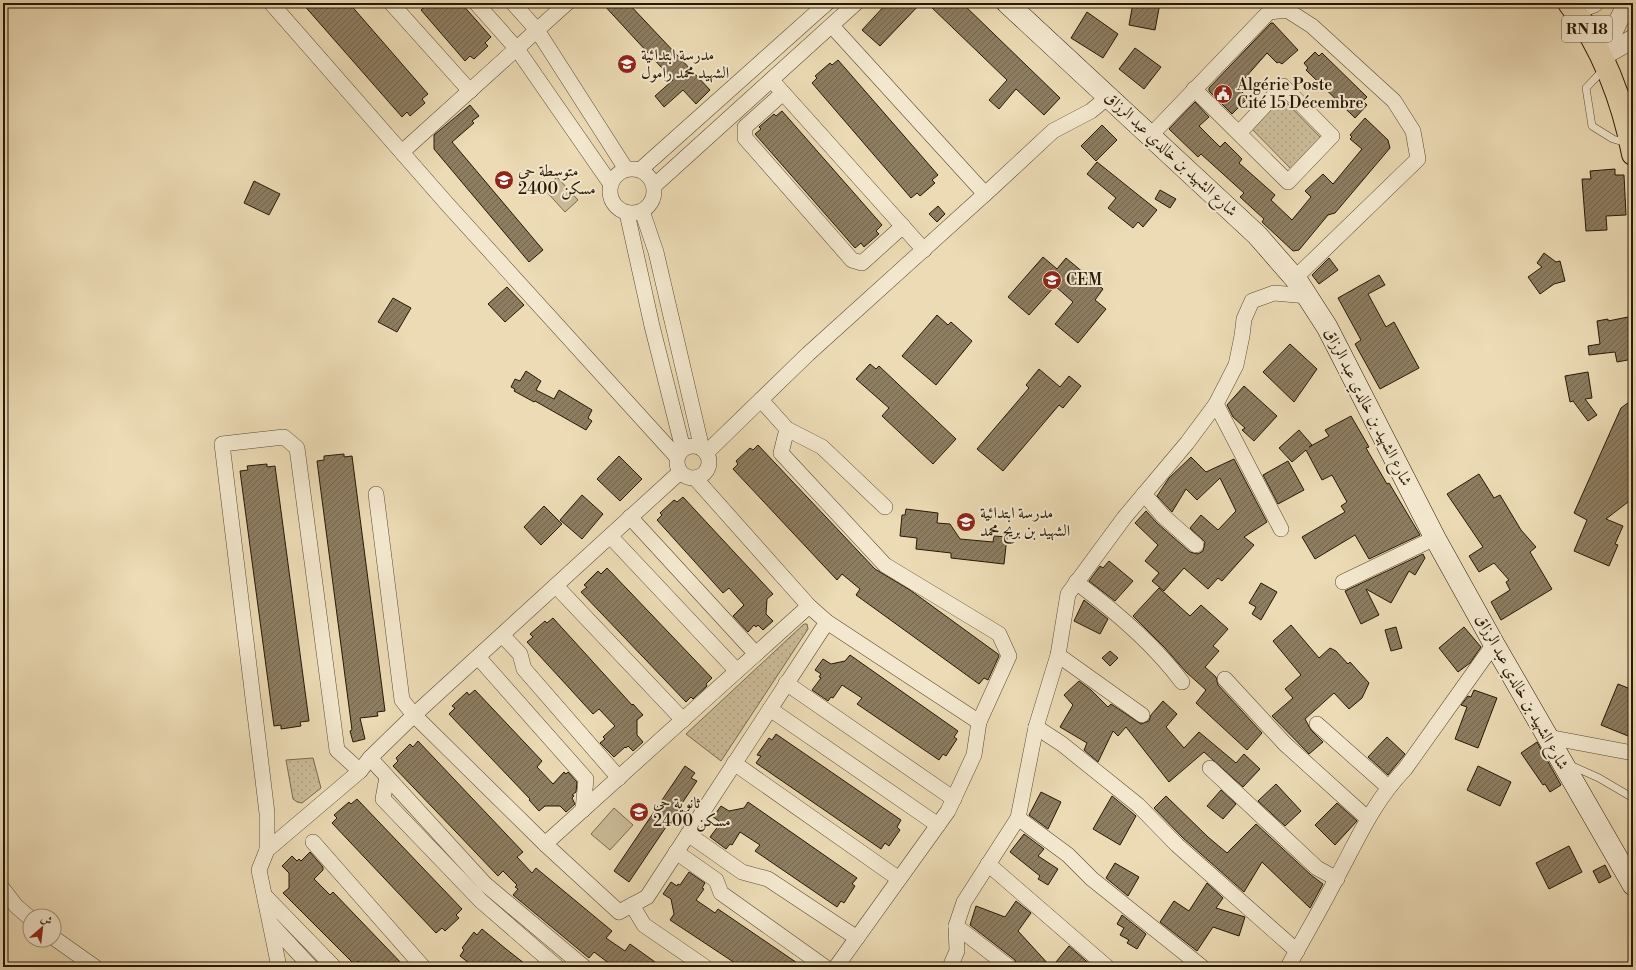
<svg xmlns="http://www.w3.org/2000/svg" width="1636" height="970" viewBox="0 0 1636 970" font-family="'Libre Bodoni',Amiri,serif">
  <style>
    .grass { fill: url(#grass-dots); stroke: #78694e }
    .pitch { fill: #caba97; stroke: #78694e }
    .building { fill: url(#building-hatch); stroke: #261805 }
    .lines { fill: none; stroke-linecap: round; stroke-linejoin: round }
    .service-casing { stroke: #584931; stroke-width: 8 }
    .minor-casing { stroke: #584931; stroke-width: 16 }
    .tertiary-casing { stroke: #584931; stroke-width: 20 }
    .secondary-casing { stroke: #261805; stroke-width: 22 }
    .primary-casing { stroke: #261805; stroke-width: 24 }
    .service { stroke: #f3e8cf; stroke-width: 7 }
    .minor { stroke: #f3e8cf; stroke-width: 15 }
    .tertiary { stroke: #f3e8cf; stroke-width: 19 }
    .secondary { stroke: #f3e8cf; stroke-width: 21 }
    .primary { stroke: #ecdbb5; stroke-width: 22 }
    .labels { text-anchor: middle; dominant-baseline: central; stroke-width: 4; stroke-linejoin: round; paint-order: stroke }
    .shield { fill: #f3e8cf; stroke: #645642; stroke-width: 1 }
    .shield-label { font-size: 15px; font-weight: bold; fill: #261805 }
    .poi-label { font-size: 16px; fill: #261805; stroke: #f3e8cf; text-anchor: start }
    .street-label { font-size: 16px; fill: #261805; stroke: #f3e8cf }
  </style>
  <defs>
    <pattern id="grass-dots" width="8" height="8" patternUnits="userSpaceOnUse"><rect width="8" height="8" fill="#caba97"/><path d="M2 2h.1M6 6h.1" fill="none" stroke="#ad9f81" stroke-width="1.8" stroke-linecap="round"/></pattern>
    <pattern id="building-hatch" width="6" height="6" patternUnits="userSpaceOnUse"><rect width="6" height="6" fill="#8d7d61"/><path d="M-1 1l2-2M0 6l6-6M5 7l2-2" fill="none" stroke="#73654e"/></pattern>
  </defs>
  <rect width="100%" height="100%" fill="#ecdbb5"/>
  <filter id="stains"><feTurbulence type="fractalNoise" baseFrequency=".005" numOctaves="4"/><feColorMatrix values="0 0 0 0 .2 0 0 0 0 .09 0 0 0 0 .02 0 0 0 .5 -.17"/></filter>
  <radialGradient id="worn" r=".72"><stop offset=".6" stop-color="#630" stop-opacity="0"/><stop offset="1" stop-color="#630" stop-opacity=".3"/></radialGradient>
  <g class="grass">
    <path d="M 1282,98 L 1322,139 L 1291,169 L 1251,128 Z"/>
    <path d="M 804,624 L 807,624 L 808,629 L 721,761 L 686,734 Z"/>
    <path d="M 313,758 L 321,788 L 302,803 L 297,802 L 293,799 L 286,760 Z"/>
  </g>
  <g class="pitch">
    <path d="M 557,177 L 578,200 L 565,212 L 544,189 Z"/>
    <path d="M 614,808 L 633,825 L 610,850 L 591,834 Z"/>
  </g>
  <g class="building">
    <path d="M 302,3 L 349,3 L 428,94 L 422,99 L 425,103 L 410,116 L 407,112 L 402,117 Z"/>
    <path d="M 429,3 L 451,3 L 455,8 L 461,3 L 491,37 L 485,43 L 488,46 L 474,59 L 470,56 L 465,61 L 421,10 Z"/>
    <path d="M 602,3 L 628,3 L 710,90 L 696,104 L 683,90 L 664,107 L 655,96 L 673,80 Z"/>
    <path d="M 887,3 L 921,3 L 880,46 L 862,30 Z"/>
    <path d="M 927,3 L 962,3 L 1060,98 L 1044,115 L 1016,89 L 999,109 L 989,100 L 1007,80 Z"/>
    <path d="M 1133,3 L 1160,3 L 1155,30 L 1129,25 Z"/>
    <path d="M 1087,12 L 1118,34 L 1103,58 L 1071,38 Z"/>
    <path d="M 1271,23 L 1273,23 L 1298,50 L 1282,64 L 1279,62 L 1277,63 L 1267,53 L 1237,87 L 1248,98 L 1232,114 L 1209,91 L 1209,88 Z"/>
    <path d="M 1135,48 L 1161,67 L 1144,89 L 1119,69 Z"/>
    <path d="M 1315,52 L 1319,56 L 1322,53 L 1367,97 L 1363,101 L 1367,105 L 1355,118 L 1306,70 L 1308,68 L 1304,63 Z"/>
    <path d="M 838,60 L 938,175 L 932,180 L 935,183 L 920,196 L 917,193 L 911,198 L 812,83 L 817,78 L 815,76 L 830,63 L 832,65 Z"/>
    <path d="M 1195,102 L 1209,117 L 1199,126 L 1220,147 L 1225,142 L 1242,159 L 1239,163 L 1275,195 L 1271,200 L 1292,220 L 1311,197 L 1305,191 L 1323,174 L 1333,184 L 1362,149 L 1350,139 L 1352,137 L 1350,135 L 1365,118 L 1388,140 L 1390,148 L 1335,213 L 1328,215 L 1299,250 L 1293,251 L 1262,222 L 1264,219 L 1240,197 L 1244,193 L 1201,154 L 1198,157 L 1169,129 Z"/>
    <path d="M 470,105 L 479,116 L 472,121 L 474,123 L 452,142 L 543,250 L 529,262 L 434,149 L 434,135 Z"/>
    <path d="M 782,111 L 882,225 L 876,231 L 879,234 L 864,247 L 861,243 L 855,248 L 755,134 L 761,129 L 759,127 L 774,114 L 776,116 Z"/>
    <path d="M 1102,125 L 1117,140 L 1096,161 L 1081,146 Z"/>
    <path d="M 1097,162 L 1157,210 L 1143,227 L 1138,222 L 1133,228 L 1108,208 L 1116,198 L 1087,174 Z"/>
    <path d="M 1615,169 L 1615,175 L 1624,175 L 1626,215 L 1606,216 L 1607,230 L 1586,231 L 1582,179 L 1591,179 L 1590,171 Z"/>
    <path d="M 254,181 L 280,194 L 269,215 L 244,203 Z"/>
    <path d="M 1160,190 L 1176,199 L 1170,208 L 1155,199 Z"/>
    <path d="M 938,206 L 945,214 L 937,222 L 929,214 Z"/>
    <path d="M 1544,253 L 1556,262 L 1560,261 L 1565,281 L 1554,284 L 1540,294 L 1528,277 L 1542,267 L 1537,263 Z"/>
    <path d="M 1043,257 L 1057,269 L 1066,258 L 1103,289 L 1095,300 L 1106,309 L 1078,343 L 1055,324 L 1073,302 L 1055,286 L 1029,315 L 1008,297 Z"/>
    <path d="M 1329,258 L 1338,270 L 1319,284 L 1312,275 Z"/>
    <path d="M 1379,275 L 1385,285 L 1368,294 L 1386,327 L 1394,322 L 1419,368 L 1380,389 L 1355,344 L 1361,340 L 1338,298 Z"/>
    <path d="M 507,287 L 524,305 L 505,322 L 488,304 Z"/>
    <path d="M 393,298 L 411,308 L 397,332 L 378,322 Z"/>
    <path d="M 937,315 L 948,325 L 951,322 L 972,341 L 936,385 L 902,356 Z"/>
    <path d="M 1633,316 L 1633,359 L 1617,362 L 1615,352 L 1589,355 L 1588,346 L 1600,344 L 1597,321 L 1608,319 L 1608,321 Z"/>
    <path d="M 1290,344 L 1317,369 L 1294,402 L 1263,372 Z"/>
    <path d="M 870,364 L 876,369 L 879,366 L 956,439 L 933,464 L 882,416 L 889,408 L 856,379 Z"/>
    <path d="M 1039,369 L 1060,387 L 1069,376 L 1081,386 L 1063,408 L 1059,405 L 1003,471 L 977,449 L 1029,388 L 1026,385 Z"/>
    <path d="M 526,371 L 541,381 L 536,390 L 554,399 L 559,390 L 592,410 L 588,418 L 592,421 L 586,430 L 535,401 L 534,402 L 514,391 L 515,389 L 511,387 L 515,379 L 520,381 Z"/>
    <path d="M 1588,372 L 1592,398 L 1585,399 L 1597,415 L 1588,421 L 1573,401 L 1570,402 L 1565,376 Z"/>
    <path d="M 1244,386 L 1277,416 L 1254,441 L 1242,430 L 1245,428 L 1233,417 L 1227,405 Z"/>
    <path d="M 1633,399 L 1633,491 L 1628,502 L 1606,519 L 1623,526 L 1615,544 L 1618,545 L 1609,566 L 1574,551 L 1587,520 L 1574,513 L 1621,408 Z"/>
    <path d="M 1351,416 L 1369,447 L 1366,448 L 1387,484 L 1389,483 L 1420,535 L 1369,559 L 1355,535 L 1315,559 L 1302,537 L 1345,512 L 1341,506 L 1347,502 L 1332,475 L 1322,480 L 1306,450 L 1292,462 L 1279,448 L 1299,430 L 1312,445 L 1309,447 L 1329,436 L 1325,430 Z"/>
    <path d="M 758,445 L 875,569 L 910,590 L 998,654 L 999,656 L 988,680 L 984,678 L 979,684 L 856,595 L 860,589 L 842,574 L 837,580 L 733,469 L 738,464 L 736,461 L 750,448 L 753,450 Z"/>
    <path d="M 344,454 L 344,457 L 352,456 L 385,711 L 377,712 L 378,716 L 360,718 L 365,739 L 353,742 L 350,731 L 352,730 L 317,461 L 324,460 L 324,456 Z"/>
    <path d="M 619,456 L 642,479 L 620,501 L 597,479 Z"/>
    <path d="M 1191,457 L 1206,472 L 1234,459 L 1267,522 L 1244,537 L 1254,545 L 1222,581 L 1218,578 L 1208,589 L 1184,568 L 1164,591 L 1152,581 L 1159,573 L 1145,561 L 1158,545 L 1135,523 L 1146,511 L 1157,523 L 1190,552 L 1198,554 L 1203,551 L 1205,542 L 1190,528 L 1201,515 L 1218,530 L 1236,511 L 1220,478 L 1197,500 L 1186,489 L 1172,512 L 1157,496 L 1169,478 Z"/>
    <path d="M 1288,461 L 1304,490 L 1278,504 L 1263,475 Z"/>
    <path d="M 267,464 L 267,467 L 275,466 L 309,721 L 300,722 L 301,726 L 281,729 L 281,725 L 274,726 L 240,471 L 248,470 L 247,466 Z"/>
    <path d="M 1479,474 L 1494,498 L 1500,495 L 1521,530 L 1536,547 L 1530,552 L 1552,589 L 1501,620 L 1491,602 L 1510,590 L 1506,582 L 1509,580 L 1494,563 L 1479,572 L 1469,556 L 1483,547 L 1447,494 Z"/>
    <path d="M 582,495 L 603,514 L 582,539 L 560,520 Z"/>
    <path d="M 683,497 L 773,594 L 767,599 L 766,614 L 773,621 L 763,630 L 758,625 L 756,627 L 754,625 L 748,632 L 733,616 L 744,605 L 729,588 L 723,593 L 657,520 L 662,515 L 660,513 L 674,500 L 677,502 Z"/>
    <path d="M 544,506 L 562,524 L 541,545 L 524,527 Z"/>
    <path d="M 906,509 L 938,513 L 937,523 L 950,524 L 960,539 L 993,542 L 994,536 L 1007,537 L 1004,564 L 951,558 L 951,553 L 916,549 L 917,538 L 900,536 L 902,515 L 905,515 Z"/>
    <path d="M 1423,554 L 1425,558 L 1415,575 L 1409,571 L 1391,603 L 1366,589 L 1379,615 L 1361,624 L 1345,591 Z"/>
    <path d="M 1109,561 L 1133,581 L 1115,601 L 1089,581 L 1100,566 L 1103,568 Z"/>
    <path d="M 607,568 L 712,678 L 706,684 L 707,686 L 693,699 L 691,697 L 686,702 L 581,592 L 587,587 L 584,585 L 598,571 L 601,574 Z"/>
    <path d="M 1261,583 L 1277,592 L 1261,620 L 1252,614 L 1256,607 L 1249,603 Z"/>
    <path d="M 1159,588 L 1190,616 L 1201,605 L 1228,629 L 1213,646 L 1219,651 L 1205,667 L 1216,677 L 1218,685 L 1262,733 L 1247,750 L 1196,703 L 1206,690 L 1186,672 L 1165,648 L 1133,616 Z"/>
    <path d="M 1084,600 L 1108,619 L 1100,634 L 1074,621 Z"/>
    <path d="M 553,618 L 632,705 L 633,704 L 643,715 L 637,720 L 637,735 L 643,742 L 633,751 L 628,746 L 626,748 L 625,747 L 614,757 L 600,743 L 605,739 L 603,737 L 615,726 L 599,709 L 593,714 L 527,642 L 533,637 L 530,634 L 545,621 L 547,623 Z"/>
    <path d="M 1291,625 L 1319,658 L 1330,648 L 1336,651 L 1348,664 L 1350,662 L 1369,683 L 1362,698 L 1349,709 L 1334,693 L 1305,719 L 1311,730 L 1323,742 L 1309,754 L 1272,716 L 1293,698 L 1285,689 L 1301,675 L 1273,641 Z"/>
    <path d="M 1396,627 L 1402,648 L 1391,651 L 1385,630 Z"/>
    <path d="M 1464,627 L 1481,647 L 1470,663 L 1458,672 L 1439,648 Z"/>
    <path d="M 1110,651 L 1118,658 L 1110,666 L 1102,658 Z"/>
    <path d="M 850,655 L 958,731 L 954,737 L 957,739 L 946,756 L 943,754 L 939,760 L 857,704 L 862,698 L 842,685 L 833,698 L 831,697 L 828,701 L 812,690 L 821,678 L 819,677 L 821,674 L 815,670 L 823,659 L 831,664 L 845,661 Z"/>
    <path d="M 1079,681 L 1091,690 L 1108,707 L 1111,704 L 1141,724 L 1149,721 L 1151,715 L 1163,701 L 1177,714 L 1166,727 L 1184,748 L 1199,732 L 1236,763 L 1244,754 L 1260,769 L 1243,787 L 1204,752 L 1169,782 L 1126,727 L 1118,736 L 1113,731 L 1098,762 L 1084,750 L 1087,743 L 1060,727 L 1073,705 L 1064,695 Z"/>
    <path d="M 1618,684 L 1633,690 L 1633,738 L 1601,725 Z"/>
    <path d="M 475,690 L 542,761 L 537,767 L 553,784 L 564,772 L 566,774 L 568,772 L 577,782 L 576,792 L 572,795 L 574,796 L 572,798 L 575,804 L 566,812 L 560,806 L 545,806 L 539,811 L 529,800 L 530,799 L 449,714 L 455,708 L 452,706 L 467,692 L 469,695 Z"/>
    <path d="M 1474,690 L 1497,698 L 1478,748 L 1455,739 L 1467,707 L 1461,705 L 1468,696 L 1471,697 Z"/>
    <path d="M 776,734 L 901,820 L 897,827 L 900,830 L 889,846 L 885,843 L 881,849 L 756,763 L 761,756 L 757,755 L 769,738 L 772,740 Z"/>
    <path d="M 1387,737 L 1405,754 L 1388,775 L 1368,757 Z"/>
    <path d="M 418,741 L 523,852 L 517,857 L 532,873 L 536,868 L 612,931 L 606,938 L 625,951 L 630,944 L 662,967 L 614,967 L 594,952 L 589,958 L 513,895 L 518,889 L 515,887 L 517,885 L 503,871 L 498,876 L 393,766 L 398,761 L 396,758 L 410,744 L 413,747 Z"/>
    <path d="M 1537,742 L 1561,785 L 1550,792 L 1545,784 L 1543,785 L 1521,753 Z"/>
    <path d="M 685,766 L 695,773 L 691,778 L 697,781 L 629,882 L 614,871 Z"/>
    <path d="M 1478,766 L 1511,782 L 1500,806 L 1467,790 Z"/>
    <path d="M 1276,784 L 1301,811 L 1285,826 L 1258,801 Z"/>
    <path d="M 1221,790 L 1236,804 L 1223,819 L 1207,806 Z"/>
    <path d="M 1041,792 L 1061,802 L 1048,829 L 1029,815 Z"/>
    <path d="M 1112,796 L 1136,816 L 1120,845 L 1093,829 Z"/>
    <path d="M 1166,796 L 1208,837 L 1227,853 L 1256,824 L 1311,875 L 1323,884 L 1310,908 L 1262,862 L 1244,892 L 1183,838 L 1154,808 Z"/>
    <path d="M 357,799 L 462,909 L 456,915 L 459,918 L 445,931 L 442,928 L 436,933 L 332,823 L 337,818 L 334,815 L 349,802 L 351,804 Z"/>
    <path d="M 748,802 L 857,878 L 852,884 L 855,886 L 844,903 L 841,901 L 837,907 L 755,851 L 760,845 L 740,832 L 732,845 L 730,844 L 726,849 L 710,837 L 719,825 L 717,823 L 719,821 L 713,817 L 721,806 L 729,811 L 744,808 Z"/>
    <path d="M 1337,803 L 1357,821 L 1335,845 L 1315,825 Z"/>
    <path d="M 1024,834 L 1044,849 L 1038,856 L 1058,869 L 1048,885 L 1038,879 L 1040,876 L 1010,852 Z"/>
    <path d="M 1569,846 L 1582,872 L 1549,889 L 1536,863 Z"/>
    <path d="M 310,852 L 323,867 L 323,870 L 314,879 L 330,895 L 333,892 L 405,967 L 364,967 L 358,961 L 354,964 L 283,893 L 289,888 L 289,873 L 282,866 L 292,856 L 297,861 L 299,859 L 301,861 Z"/>
    <path d="M 1115,863 L 1139,877 L 1128,896 L 1106,878 Z"/>
    <path d="M 1605,865 L 1611,877 L 1599,883 L 1593,871 Z"/>
    <path d="M 689,872 L 705,883 L 702,888 L 704,889 L 696,900 L 715,913 L 718,909 L 803,967 L 741,967 L 670,920 L 674,914 L 671,899 L 663,894 L 671,882 L 677,886 L 678,884 L 680,885 Z"/>
    <path d="M 1207,883 L 1223,898 L 1216,908 L 1245,917 L 1239,936 L 1213,927 L 1197,951 L 1160,922 L 1174,901 L 1189,911 Z"/>
    <path d="M 1016,901 L 1031,913 L 1018,931 L 1051,967 L 1018,967 L 1015,960 L 970,925 L 976,906 L 1005,917 Z"/>
    <path d="M 1122,915 L 1146,934 L 1137,949 L 1127,943 L 1129,940 L 1120,935 L 1124,928 L 1117,924 Z"/>
    <path d="M 482,929 L 506,949 L 529,967 L 474,967 L 460,956 L 464,950 L 462,948 L 474,932 L 477,935 Z"/>
    <path d="M 1069,946 L 1093,967 L 1052,967 Z"/>
  </g>
  <g class="lines">
    <g class="service-casing">
      <g id="service">
        <path d="M 1604,69 L 1586,88 L 1592,126 L 1613,139 L 1627,143"/>
        <path d="M 1570,765 L 1599,778 L 1633,798"/>
      </g>
    </g>
    <g class="minor-casing">
      <g id="minor">
        <path d="M 271,3 L 448,205 L 677,457"/>
        <path d="M 391,3 L 470,91"/>
        <path d="M 476,3 L 517,49 L 610,183"/>
        <path d="M 513,3 L 537,30 L 626,169"/>
        <path d="M 832,26 L 985,194"/>
        <path d="M 776,85 L 924,250"/>
        <path d="M 1194,89 L 1288,182 L 1332,136 L 1283,86 L 1239,133"/>
        <path d="M 783,93 L 745,127 L 745,138 L 852,260 L 862,263 L 903,226"/>
        <path d="M 1151,135 L 1269,12 L 1287,10 L 1312,26 L 1394,101 L 1413,131 L 1418,159 L 1295,278"/>
        <path d="M 402,152 L 567,3"/>
        <circle cx="632" cy="191" r="22"/>
        <path d="M 640,170 L 827,3"/>
        <path d="M 654,186 L 856,3"/>
        <path d="M 642,211 L 656,252 L 702,449"/>
        <path d="M 627,213 L 652,326 L 683,449"/>
        <path d="M 761,400 L 787,429 L 781,453 L 885,565 L 999,634 L 1009,656 L 979,722 L 974,755 L 948,811 L 836,967"/>
        <path d="M 1216,404 L 1281,529"/>
        <path d="M 787,429 L 822,447 L 885,507"/>
        <circle cx="693" cy="462" r="16"/>
        <path d="M 706,453 L 808,354 L 995,185 L 1053,131 L 1091,111 L 1109,96"/>
        <path d="M 695,478 L 809,606 L 827,622 L 979,722"/>
        <path d="M 376,494 L 402,700 L 414,715 L 545,844 L 619,912 L 647,897 L 827,622"/>
        <path d="M 1144,494 L 1163,516 L 1196,545"/>
        <path d="M 630,517 L 756,654"/>
        <path d="M 610,536 L 737,671"/>
        <path d="M 1076,582 C 1115,611 1153,643 1182,682"/>
        <path d="M 1343,582 L 1435,538"/>
        <path d="M 556,586 L 683,720"/>
        <path d="M 502,635 L 520,654 L 524,669 L 619,778"/>
        <path d="M 1058,655 L 1142,715"/>
        <path d="M 478,657 L 586,779 L 583,810"/>
        <path d="M 1225,679 L 1285,744 L 1367,818"/>
        <path d="M 786,683 L 954,799"/>
        <path d="M 770,709 L 938,825"/>
        <path d="M 1317,724 L 1388,787"/>
        <path d="M 1036,727 L 1062,744 L 1138,805 L 1177,845 L 1297,951"/>
        <path d="M 1548,737 L 1633,753"/>
        <path d="M 370,758 L 485,884 L 584,967"/>
        <path d="M 734,763 L 899,879"/>
        <path d="M 1210,768 L 1317,868 L 1337,879"/>
        <path d="M 387,777 L 383,799 L 481,901 L 557,967"/>
        <path d="M 1018,818 L 1068,855 L 1092,879 L 1202,967"/>
        <path d="M 688,834 L 742,872 L 768,879 L 857,938"/>
        <path d="M 313,842 L 423,967"/>
        <path d="M 545,844 L 809,606"/>
        <path d="M 267,850 L 267,813 L 222,444 L 284,437 L 297,448 L 337,750 L 360,771"/>
        <path d="M 676,852 L 716,880 L 721,893 L 825,967"/>
        <path d="M 988,864 L 1107,967"/>
        <path d="M 3,889 L 16,906 L 30,918"/>
        <path d="M 265,896 L 334,967"/>
        <path d="M 632,905 L 644,925 L 705,967"/>
        <path d="M 271,924 L 311,967"/>
        <path d="M 956,926 L 1009,967"/>
        <path d="M 54,938 L 95,967"/>
        <path d="M 279,967 L 259,870 L 267,850 L 360,771 L 370,758 L 414,715 L 680,472"/>
        <path d="M 950,967 L 957,951 L 956,926 L 964,902 L 1018,818 L 1036,727 L 1058,655 L 1068,594 L 1124,518 L 1187,443 L 1216,404 L 1236,365 L 1242,336 L 1244,319 L 1252,301 L 1274,293 L 1308,296"/>
        <path d="M 1288,967 C 1304,937 1321,909 1336,879 C 1358,839 1373,802 1405,769 L 1494,644"/>
      </g>
    </g>
    <g class="tertiary-casing">
      <g id="tertiary">
        <path d="M 1574,10 L 1594,3"/>
        <path d="M 1601,57 L 1627,3"/>
        <path d="M 1601,57 L 1633,39"/>
      </g>
    </g>
    <g class="secondary-casing">
      <path id="secondary" d="M 1007,3 L 1257,235 L 1298,282 L 1327,327 L 1435,538 L 1494,644 L 1633,885"/>
    </g>
    <g class="primary-casing">
      <path id="primary" d="M 1569,3 C 1602,46 1623,101 1633,154"/>
    </g>
    <use href="#service" class="service"/>
    <use href="#minor" class="minor"/>
    <use href="#tertiary" class="tertiary"/>
    <use href="#secondary" class="secondary"/>
    <use href="#primary" class="primary"/>
  </g>
  <defs>
    <g id="school-disc" transform="scale(1)"><circle r="9.5" fill="#8f2418" stroke="#f3e8cf"/><path d="M0-5L7-2L0 1L-7-2ZM-4 1L0 2.5L4 1V4Q0 6-4 4Z" fill="#fff"/></g>
    <g id="civic-disc" transform="scale(1)"><circle r="9.5" fill="#8f2418" stroke="#f3e8cf"/><path d="M-.6-6.5H3V-4.5H.6V-3L4-1V1h2V6H-6V1h2V-1L-.6-3ZM-1.2 2.5V6h2.4V2.5Z" fill="#fff"/></g>
  </defs>
  <g fill-rule="evenodd">
    <use href="#school-disc" x="627" y="64"/>
    <use href="#civic-disc" x="1223" y="94"/>
    <use href="#school-disc" x="504" y="180"/>
    <use href="#school-disc" x="1052" y="280"/>
    <use href="#school-disc" x="966" y="522"/>
    <use href="#school-disc" x="639" y="812"/>
  </g>
  <g class="labels">
    <rect class="shield" x="1562" y="16" width="50" height="26" rx="3"/>
    <g class="shield-label">
      <text x="1587" y="29">RN 18</text>
    </g>
    <g class="poi-label">
      <text x="641" y="55">مدرسة ابتدائية<tspan x="641" dy="18">الشهيد محمد رامول</tspan></text>
      <text x="1237" y="85">Algérie Poste<tspan x="1237" dy="18">Cité 15 Décembre</tspan></text>
      <text x="518" y="171">متوسطة حي<tspan x="518" dy="18">2400 مسكن</tspan></text>
      <text x="1066" y="280">CEM</text>
      <text x="980" y="513">مدرسة ابتدائية<tspan x="980" dy="18">الشهيد بن بريح محمد</tspan></text>
      <text x="653" y="803">ثانوية حي<tspan x="653" dy="18">2400 مسكن</tspan></text>
    </g>
    <g class="street-label">
      <text transform="translate(1171 154) rotate(43)">شارع الشهيد بن خالدي عبد الرزاق</text>
      <text transform="translate(1368 407) rotate(63)">شارع الشهيد بن خالدي عبد الرزاق</text>
      <text transform="translate(1522 692) rotate(61)">شارع الشهيد بن خالدي عبد الرزاق</text>
    </g>
  </g>
  <rect width="1636" height="970" fill="none" stroke="#ecdbb5" stroke-width="16"/>
  <rect x="4" y="4" width="1628" height="962" fill="none" stroke="#261805" stroke-width="2"/>
  <rect x="8" y="8" width="1620" height="954" fill="none" stroke="#261805"/>
  <g transform="translate(42 928) rotate(28)"><circle r="19" fill="#f3e8cf" stroke="#a1957e"/>
  <path d="M0-3L7 15L0 10L-7 15Z" fill="#8f2418"/>
  <text y="-6" font-size="11" font-weight="bold" text-anchor="middle" fill="#261805">ش</text>
  </g>
  <rect width="100%" height="100%" filter="url(#stains)"/>
  <rect width="100%" height="100%" fill="url(#worn)"/>
</svg>
